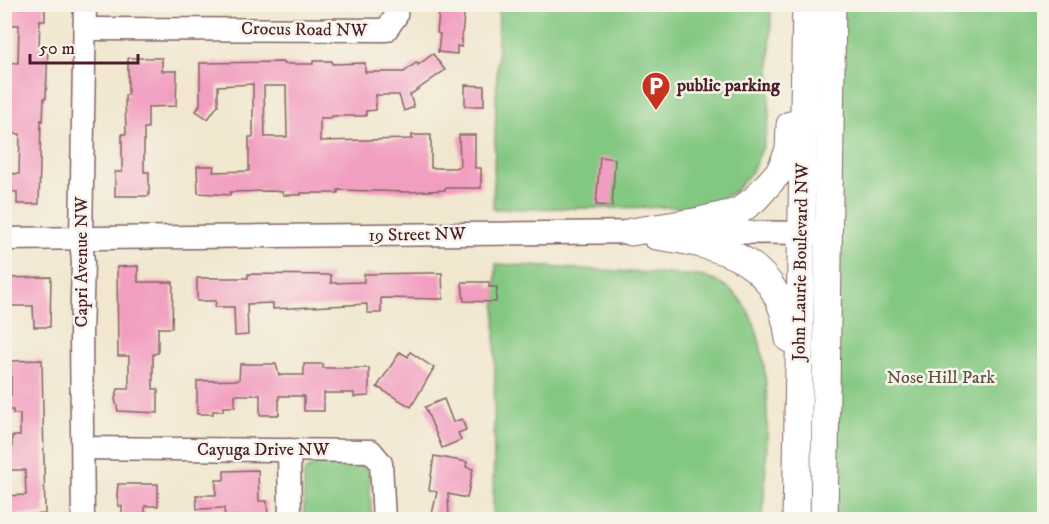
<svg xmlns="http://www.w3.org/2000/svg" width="1049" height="524" viewBox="0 0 1049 524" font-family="'IM FELL DW Pica',serif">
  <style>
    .green { fill: #83c881; stroke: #667456; stroke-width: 1.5 }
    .building { fill: #f29ec0; fill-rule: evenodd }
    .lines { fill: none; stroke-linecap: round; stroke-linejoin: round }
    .minor-casing { stroke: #846564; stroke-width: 25 }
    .major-casing { stroke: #846564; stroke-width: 29 }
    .minor { stroke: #fff; stroke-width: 22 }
    .major { stroke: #fff; stroke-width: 27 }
    .labels { text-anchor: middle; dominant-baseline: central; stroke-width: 5; stroke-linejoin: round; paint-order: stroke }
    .street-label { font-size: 18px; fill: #4a1f2b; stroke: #f7f3e8 }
    .poi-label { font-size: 18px; font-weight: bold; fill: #4a1f2b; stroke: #f7f3e8; text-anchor: start }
    .park-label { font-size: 18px; fill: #5b5245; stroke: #f7f3e8 }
  </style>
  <rect width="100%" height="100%" fill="#f7f3e8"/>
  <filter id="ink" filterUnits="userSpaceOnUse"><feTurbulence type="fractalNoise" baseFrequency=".0167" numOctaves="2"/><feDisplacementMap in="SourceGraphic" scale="12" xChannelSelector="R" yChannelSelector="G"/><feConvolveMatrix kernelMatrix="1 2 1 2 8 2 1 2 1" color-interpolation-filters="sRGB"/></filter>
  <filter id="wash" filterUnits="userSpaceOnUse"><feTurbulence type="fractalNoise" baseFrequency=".008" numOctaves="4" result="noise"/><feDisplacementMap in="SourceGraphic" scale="24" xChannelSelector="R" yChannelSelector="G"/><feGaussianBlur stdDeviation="1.35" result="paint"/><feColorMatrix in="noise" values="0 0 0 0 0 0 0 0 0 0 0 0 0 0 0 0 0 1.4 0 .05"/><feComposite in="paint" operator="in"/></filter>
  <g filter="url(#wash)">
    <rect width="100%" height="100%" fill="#f1e7cf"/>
    <g class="green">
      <path d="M 499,5 L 771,5 L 769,118 L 766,133 L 763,147 L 751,173 L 735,191 L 724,198 L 686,207 L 493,209 Z"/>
      <path d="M 841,5 L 1044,5 L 1044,519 L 835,520 Z"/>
      <path d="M 496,264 L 700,276 C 712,280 724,283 733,292 C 781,333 765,461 763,519 L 493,520 Z"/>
      <path d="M 357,461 L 369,473 L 372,519 L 304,519 L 304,472 L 316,462 Z"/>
    </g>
    <g id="blocks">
      <g class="building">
        <path d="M 24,4 L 45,4 L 45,21 L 40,20 L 39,47 L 48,47 L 46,98 L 44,98 L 43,121 L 41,120 L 39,204 L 17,204 L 17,192 L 4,191 L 4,173 L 19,174 L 20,134 L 4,134 L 4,62 L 18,63 L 19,25 L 4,25 L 4,8 L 24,8 Z"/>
        <path d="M 440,4 L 465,4 L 461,47 L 457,46 L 457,54 L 438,52 L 440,34 L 437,33 Z"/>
        <path d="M 433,54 L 445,70 L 410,95 L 414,107 L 404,111 L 399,95 L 376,95 L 376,110 L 366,111 L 366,116 L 332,116 L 332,118 L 320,118 L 320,141 L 412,139 L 412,135 L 431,135 L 431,168 L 455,168 L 460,166 L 459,135 L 475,135 L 475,168 L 481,168 L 481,188 L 445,188 L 445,190 L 409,192 L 338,190 L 338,193 L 301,193 L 301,195 L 283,195 L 283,192 L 272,191 L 230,192 L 230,195 L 198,193 L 197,166 L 214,166 L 213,172 L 249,171 L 249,137 L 253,137 L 253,84 L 218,86 L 218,105 L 208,119 L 196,111 L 200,105 L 200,63 L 283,62 L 283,64 L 313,64 L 313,61 L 332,61 L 332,64 L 365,63 L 365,72 L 404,72 L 417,62 L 418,65 ZM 264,86 L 286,86 L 287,137 L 265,137 Z"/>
        <path d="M 128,58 L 162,58 L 162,71 L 177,71 L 176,106 L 148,107 L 148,128 L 144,128 L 144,172 L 149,172 L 149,196 L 115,196 L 115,172 L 122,172 L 122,134 L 126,134 L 125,95 L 128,95 Z"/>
        <path d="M 465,85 L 484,86 L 484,106 L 465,106 Z"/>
        <path d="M 600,157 L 615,159 L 612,206 L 596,205 Z"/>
        <path d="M 138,266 L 138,282 L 173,282 L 172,328 L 158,328 L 158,353 L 153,354 L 153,389 L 158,389 L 158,413 L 118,411 L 115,399 L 118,389 L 129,389 L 129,356 L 118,356 L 117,267 Z"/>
        <path d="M 427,273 L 442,273 L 443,299 L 381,298 L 381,313 L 367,313 L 367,304 L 273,309 L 273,303 L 247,304 L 248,335 L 235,336 L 234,307 L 215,307 L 216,301 L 197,301 L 197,278 L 248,278 L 248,274 L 331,275 L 331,283 L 364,282 L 364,274 Z"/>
        <path d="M 51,277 L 50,327 L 34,327 L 33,306 L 4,306 L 4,278 Z"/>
        <path d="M 462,282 L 489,282 L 489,287 L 497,287 L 496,302 L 464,301 Z"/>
        <path d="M 400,352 L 408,357 L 410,352 L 434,368 L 411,407 L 377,387 Z"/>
        <path d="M 42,360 L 45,514 L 4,515 L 4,496 L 26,495 L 25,470 L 4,470 L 4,451 L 12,451 L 12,436 L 20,436 L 20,414 L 13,414 L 13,410 L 4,410 L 4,395 L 11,395 L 11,361 Z"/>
        <path d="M 240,364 L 276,364 L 279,375 L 304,375 L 304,364 L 323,364 L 323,368 L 369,368 L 369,396 L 354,397 L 354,393 L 324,393 L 324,411 L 304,411 L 304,396 L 279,396 L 279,415 L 260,415 L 260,395 L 235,395 L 235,407 L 223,407 L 223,411 L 213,411 L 213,414 L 197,414 L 197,381 L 239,380 Z"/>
        <path d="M 444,399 L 453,422 L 462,419 L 466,430 L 458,433 L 461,440 L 442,448 L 425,407 Z"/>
        <path d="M 434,456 L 467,462 L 466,467 L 473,469 L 467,498 L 448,494 L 449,519 L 431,519 L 437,492 L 429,490 Z"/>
        <path d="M 258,470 L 259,501 L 267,501 L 268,519 L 245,519 L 245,516 L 225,517 L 224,508 L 197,509 L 196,495 L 216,495 L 216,480 L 224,480 L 224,471 Z"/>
        <path d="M 118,484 L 158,484 L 158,506 L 145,506 L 145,519 L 122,519 L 122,506 L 119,506 L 117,496 Z"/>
      </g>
    </g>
  </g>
  <g filter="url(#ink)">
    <use href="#blocks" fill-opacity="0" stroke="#846564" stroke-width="1.5"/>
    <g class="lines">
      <g class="minor-casing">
        <g id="minor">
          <path d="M 85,29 L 386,30 L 396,16 L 397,4"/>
          <path d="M 681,232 L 819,233"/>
          <path d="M 4,239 L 648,232"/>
          <path d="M 83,448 L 371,451 L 381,463 L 384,520"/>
          <path d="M 289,450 L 290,520"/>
          <path d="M 83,520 L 81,335 L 83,262 L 81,239 L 85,4"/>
        </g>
      </g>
      <g class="major-casing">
        <g id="major">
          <path d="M 631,232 L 700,221 L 738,212 L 755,199 L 780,171 L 789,150 L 790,125"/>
          <path d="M 656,236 C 725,246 780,259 789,339"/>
          <path d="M 796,520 L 806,4"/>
          <path d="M 824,520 L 832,4"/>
        </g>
      </g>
      <use href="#minor" class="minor"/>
      <use href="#major" class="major"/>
    </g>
  </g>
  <defs>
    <g id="parking-pin" transform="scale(1.5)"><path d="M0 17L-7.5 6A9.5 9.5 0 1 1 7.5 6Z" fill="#c8321e" stroke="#f7f3e8"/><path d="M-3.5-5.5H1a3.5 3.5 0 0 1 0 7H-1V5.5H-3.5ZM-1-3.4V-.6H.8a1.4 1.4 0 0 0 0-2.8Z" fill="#fff"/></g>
  </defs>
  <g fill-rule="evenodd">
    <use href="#parking-pin" x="656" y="86"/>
  </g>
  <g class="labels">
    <g class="street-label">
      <text transform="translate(304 30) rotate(1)">Crocus Road NW</text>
      <text transform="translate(417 235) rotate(-1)">19 Street NW</text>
      <text transform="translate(82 262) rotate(-90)">Capri Avenue NW</text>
      <text transform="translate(801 262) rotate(-89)">John Laurie Boulevard NW</text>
      <text x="263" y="450">Cayuga Drive NW</text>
    </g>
    <g class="poi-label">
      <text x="677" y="86">public parking</text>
    </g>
    <g class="park-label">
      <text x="941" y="378">Nose Hill Park</text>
    </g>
  </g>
  <rect width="1049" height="524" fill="none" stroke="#f7f3e8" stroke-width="24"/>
  <path d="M30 54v9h108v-9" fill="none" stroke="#4a1f2b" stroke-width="3"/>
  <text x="39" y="54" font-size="18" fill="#4a1f2b" stroke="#f7f3e8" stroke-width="4.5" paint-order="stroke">50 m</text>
</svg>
